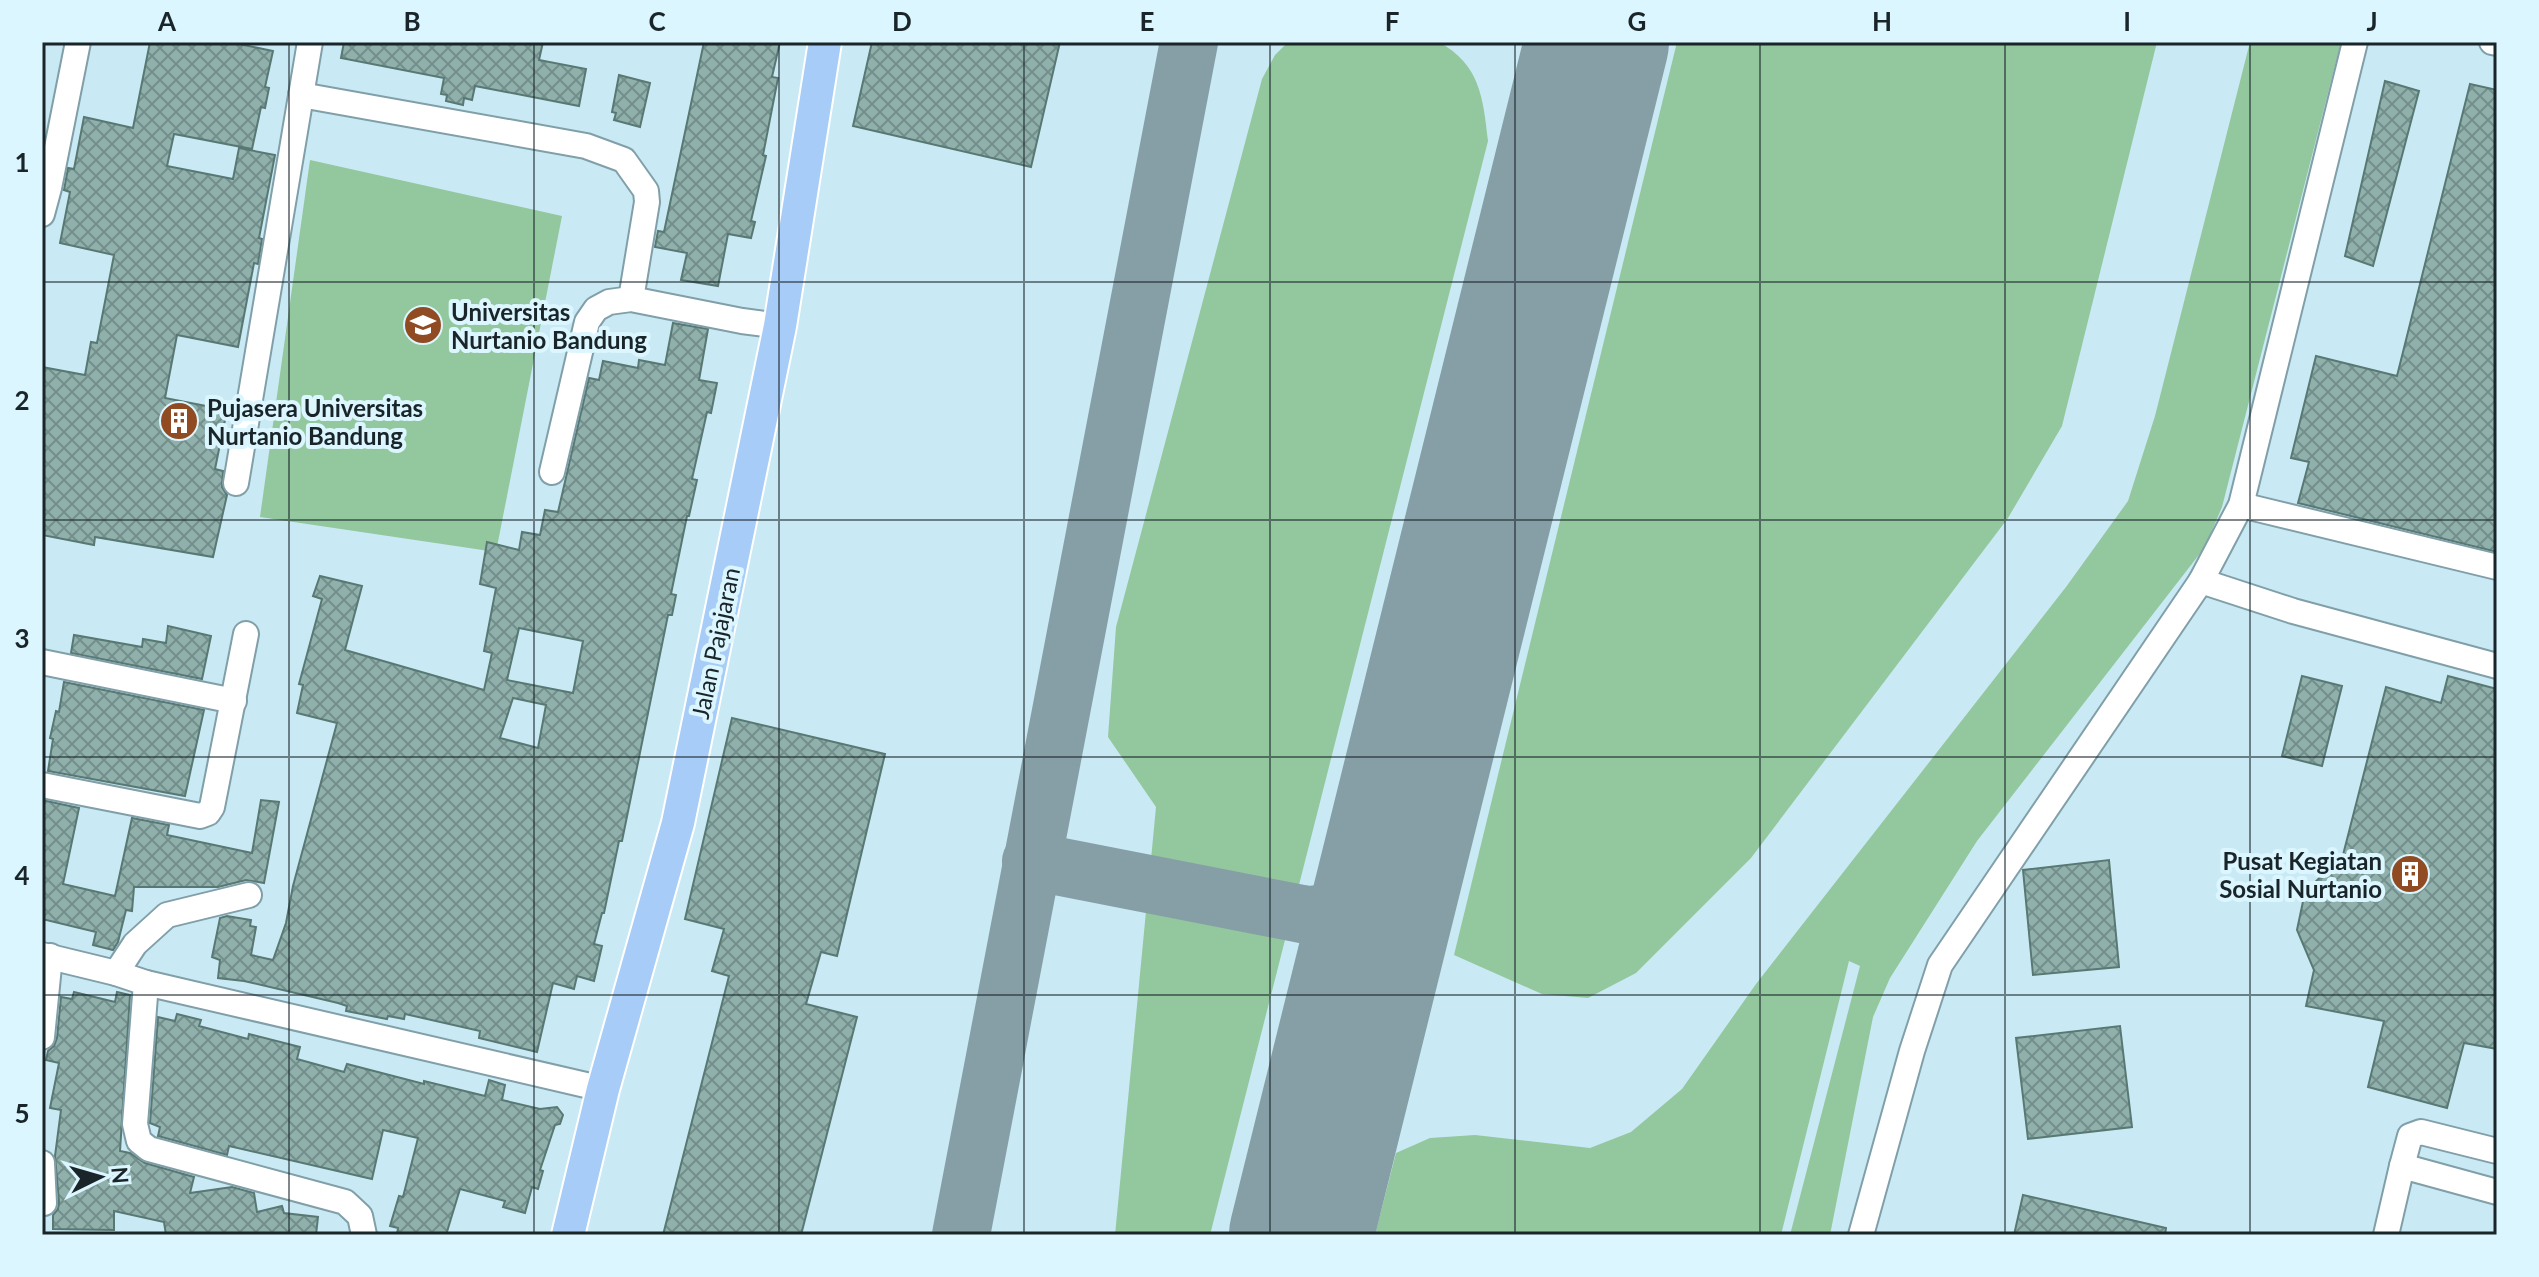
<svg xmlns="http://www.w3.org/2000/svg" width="2539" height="1277" viewBox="0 0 2539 1277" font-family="Lato,sans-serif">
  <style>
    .grass { fill: #93c79d }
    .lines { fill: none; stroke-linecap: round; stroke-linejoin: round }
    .taxiway { stroke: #869fa6; stroke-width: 58 }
    .runway { stroke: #869fa6; stroke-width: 144 }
    .building { fill: url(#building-cross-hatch); stroke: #587873; stroke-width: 2; fill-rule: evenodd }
    .minor-casing { stroke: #809fa9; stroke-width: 28 }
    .major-casing { stroke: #fff; stroke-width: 36 }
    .minor { stroke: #fff; stroke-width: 24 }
    .major { stroke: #a6ccf7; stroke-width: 32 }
    .grid { fill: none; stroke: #192529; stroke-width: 2; stroke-opacity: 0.55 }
    .labels { text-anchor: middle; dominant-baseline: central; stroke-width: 8; stroke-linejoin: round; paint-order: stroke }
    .poi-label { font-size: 24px; font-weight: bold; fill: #192529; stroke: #dbf6fe; text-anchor: start }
    .street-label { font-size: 24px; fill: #192529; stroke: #dbf6fe }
    .neatline { fill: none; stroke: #192529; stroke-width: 3 }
    .grid-label { font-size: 26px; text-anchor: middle; font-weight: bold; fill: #192529 }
  </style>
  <defs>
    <pattern id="building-cross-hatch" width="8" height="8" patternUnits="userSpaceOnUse" patternTransform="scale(2)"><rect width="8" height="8" fill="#8fb0ab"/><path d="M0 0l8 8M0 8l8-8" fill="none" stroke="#748f8b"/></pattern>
  </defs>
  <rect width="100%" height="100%" fill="#c9eaf4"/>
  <g class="grass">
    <path d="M 1288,42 L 1439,42 C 1480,65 1483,97 1488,141 L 1210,1235 L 1115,1235 L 1156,807 L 1108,737 L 1116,627 L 1262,79 L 1275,55 Z"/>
    <path d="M 1677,42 L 2157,42 L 2062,426 L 2008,518 L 1751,858 L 1636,973 L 1588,998 L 1542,994 L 1454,955 Z"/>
    <path d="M 2250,42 L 2341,42 L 2222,507 L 2205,547 L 1977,841 L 1890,978 L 1873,1017 L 1830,1235 L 1790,1235 L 1860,966 L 1849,961 L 1781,1235 L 1375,1235 L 1396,1153 L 1430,1138 L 1475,1135 L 1590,1148 L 1631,1132 L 1682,1089 L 1756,984 L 2066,587 L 2128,501 L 2155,416 Z"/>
    <path d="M 310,160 L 562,216 L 496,552 L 260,517 Z"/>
  </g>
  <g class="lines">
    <g class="taxiway">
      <path d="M 1578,42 L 1585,71 L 1581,103"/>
      <path d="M 1031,861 L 1307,915 C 1357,911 1365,895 1394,858"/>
      <path d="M 1307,915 C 1320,918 1334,919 1345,926 C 1360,935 1359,978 1360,995"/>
      <path d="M 961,1235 L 1189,42"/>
    </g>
    <path class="runway" d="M 1301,1235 L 1597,42"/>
  </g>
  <g class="building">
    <path d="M 150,42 L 229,42 L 273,51 L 265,87 L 269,88 L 265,108 L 261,107 L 252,149 L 174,134 L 167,166 L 233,179 L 239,148 L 275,155 L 259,238 L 262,239 L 258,264 L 254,263 L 238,347 L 177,335 L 165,398 L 227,410 L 215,469 L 223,471 L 222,487 L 227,495 L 213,557 L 95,537 L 94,545 L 42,535 L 42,367 L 85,375 L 91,342 L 97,343 L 114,255 L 60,243 L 70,192 L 64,190 L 68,168 L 74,169 L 84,117 L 133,128 Z"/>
    <path d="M 344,42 L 543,42 L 539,60 L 586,69 L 579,106 L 475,86 L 472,100 L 464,98 L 463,105 L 446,101 L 447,95 L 441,94 L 444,78 L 341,58 Z"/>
    <path d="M 704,42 L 780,42 L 772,77 L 778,78 L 763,155 L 766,156 L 751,221 L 755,222 L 751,238 L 728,234 L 718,286 L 681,280 L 687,253 L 655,247 L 658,231 L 664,232 Z"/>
    <path d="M 872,42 L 1060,42 L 1031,167 L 853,126 Z"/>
    <path d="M 619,75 L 650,83 L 640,127 L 614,120 L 616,113 L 612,112 Z"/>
    <path d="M 2385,81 L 2419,91 L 2373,266 L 2345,256 Z"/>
    <path d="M 2470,84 L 2497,90 L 2497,552 L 2298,503 L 2309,462 L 2291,458 L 2316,356 L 2397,376 Z"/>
    <path d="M 673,323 L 708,329 L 699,380 L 717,383 L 711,413 L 707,412 L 692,479 L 697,480 L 689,516 L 687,516 L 671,594 L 676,595 L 672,615 L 668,615 L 622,841 L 619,841 L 604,913 L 602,913 L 594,944 L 602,946 L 594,981 L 577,976 L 574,989 L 553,983 L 537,1052 L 479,1038 L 480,1031 L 405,1014 L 404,1019 L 388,1016 L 387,1019 L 346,1011 L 347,1006 L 338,1003 L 244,981 L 218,978 L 220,960 L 212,957 L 220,918 L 227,916 L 251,920 L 250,926 L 256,927 L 251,955 L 273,960 L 286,923 L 293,886 L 337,723 L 297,713 L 303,685 L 299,684 L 322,599 L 313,596 L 320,576 L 362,586 L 345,650 L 484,690 L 492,653 L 484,651 L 496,588 L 480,584 L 487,542 L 519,550 L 522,532 L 540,535 L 545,510 L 558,512 L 589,378 L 599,380 L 603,361 L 638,368 L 639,360 L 665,365 ZM 519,628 L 583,641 L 573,693 L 507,680 ZM 513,698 L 546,705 L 538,748 L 500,738 Z"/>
    <path d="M 168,626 L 211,636 L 202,679 L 71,653 L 74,635 L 142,647 L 143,639 L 166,643 Z"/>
    <path d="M 2302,676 L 2342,686 L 2322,766 L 2282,756 Z"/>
    <path d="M 2448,676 L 2497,689 L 2497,1049 L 2464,1043 L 2447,1108 L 2368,1087 L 2384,1021 L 2306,1006 L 2314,970 L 2297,930 L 2305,892 L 2343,855 L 2386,687 L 2441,703 Z"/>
    <path d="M 64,682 L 204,710 L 185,796 L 48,771 L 53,739 L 50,738 L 56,711 L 59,712 Z"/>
    <path d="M 732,718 L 885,754 L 837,956 L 821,952 L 806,1004 L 857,1017 L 801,1235 L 663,1235 L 729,976 L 712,971 L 724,929 L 685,919 Z"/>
    <path d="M 42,800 L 79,808 L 63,884 L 115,896 L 132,818 L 169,825 L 167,835 L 252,853 L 261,800 L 279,802 L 264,883 L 246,880 L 218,887 L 134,887 L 132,911 L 126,910 L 118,942 L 113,950 L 93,945 L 96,932 L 42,919 Z"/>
    <path d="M 2109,860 L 2119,967 L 2033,975 L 2023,870 Z"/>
    <path d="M 74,992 L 115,1002 L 117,992 L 130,995 L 120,1151 L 130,1153 L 145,1163 L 194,1177 L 190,1193 L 232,1187 L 254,1193 L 257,1212 L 282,1206 L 284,1213 L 318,1217 L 316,1235 L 166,1235 L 164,1222 L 114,1211 L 114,1230 L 53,1229 L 53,1215 L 58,1209 L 59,1202 L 55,1156 L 61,1110 L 50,1108 L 59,1063 L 46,1060 L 48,1051 L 54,1046 L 57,1038 L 61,997 L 72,999 Z"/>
    <path d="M 177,1014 L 201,1020 L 199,1026 L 248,1039 L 249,1034 L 300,1047 L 297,1059 L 344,1072 L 347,1064 L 424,1084 L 424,1081 L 485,1096 L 489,1080 L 505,1085 L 502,1100 L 540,1109 L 557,1107 L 563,1115 L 560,1124 L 555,1125 L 540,1170 L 543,1171 L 538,1189 L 532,1187 L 525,1213 L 503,1207 L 505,1201 L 460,1189 L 446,1235 L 397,1235 L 398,1228 L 390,1226 L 399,1196 L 403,1197 L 418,1138 L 383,1130 L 372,1179 L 229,1146 L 227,1155 L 158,1136 L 160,1127 L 150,1123 L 158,1017 L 175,1021 Z"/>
    <path d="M 2120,1026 L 2132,1127 L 2028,1139 L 2016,1038 Z"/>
    <path d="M 2023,1195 L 2166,1228 L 2165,1235 L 2014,1235 Z"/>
  </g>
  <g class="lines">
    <g class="minor-casing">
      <g id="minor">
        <path d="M 2492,42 L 2497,43"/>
        <path d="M 301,95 L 586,146 L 624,160 L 646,191 L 647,202 L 631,299"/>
        <path d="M 42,214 L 49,188 L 78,42"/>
        <path d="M 552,472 L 587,322 L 596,309 L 609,302 L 631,299 L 742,321 L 780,326"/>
        <path d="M 236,483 L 310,42"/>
        <path d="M 2241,505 L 2497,567"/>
        <path d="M 2201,581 L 2293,611 L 2497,666"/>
        <path d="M 42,662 L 234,701"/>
        <path d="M 42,785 L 200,816 L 208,813 L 212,807 L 246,634"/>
        <path d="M 42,955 L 116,973 L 146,983 L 603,1089"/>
        <path d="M 116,973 L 135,944 L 167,915 L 249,895"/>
        <path d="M 146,983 L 135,1124 L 139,1141 L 149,1149 L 345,1202 L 360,1216 L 364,1235"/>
        <path d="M 42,1037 L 50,956"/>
        <path d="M 42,1163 L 44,1203"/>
        <path d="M 2402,1166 L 2410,1136 L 2421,1132 L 2497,1151"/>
        <path d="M 1861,1235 L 1912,1051 L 1940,965 L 2201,581 L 2241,505 L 2355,42"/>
        <path d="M 2386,1235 L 2402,1166 L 2497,1192"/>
      </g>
    </g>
    <g class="major-casing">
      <path id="major" d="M 568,1235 L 603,1089 L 678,823 L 780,326 L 825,42"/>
    </g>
    <use href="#minor" class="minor"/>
    <use href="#major" class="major"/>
  </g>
  <path class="grid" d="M 289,42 L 289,1235M 534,42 L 534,1235M 779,42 L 779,1235M 1024,42 L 1024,1235M 1270,42 L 1270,1235M 1515,42 L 1515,1235M 1760,42 L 1760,1235M 2005,42 L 2005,1235M 2250,42 L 2250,1235M 42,282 L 2497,282M 42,520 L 2497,520M 42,757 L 2497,757M 42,995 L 2497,995"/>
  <defs>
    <g id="university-disc" transform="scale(2)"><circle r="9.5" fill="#914b23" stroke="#dbf6fe"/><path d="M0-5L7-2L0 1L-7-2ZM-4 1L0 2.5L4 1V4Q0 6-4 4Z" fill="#fff"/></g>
    <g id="building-disc" transform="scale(2)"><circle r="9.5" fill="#914b23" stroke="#dbf6fe"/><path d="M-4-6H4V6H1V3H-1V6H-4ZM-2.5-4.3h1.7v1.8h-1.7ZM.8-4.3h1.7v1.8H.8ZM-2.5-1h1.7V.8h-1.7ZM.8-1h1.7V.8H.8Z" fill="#fff"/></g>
  </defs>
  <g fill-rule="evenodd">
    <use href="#university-disc" x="423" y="325"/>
    <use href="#building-disc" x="179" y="421"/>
    <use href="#building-disc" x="2410" y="874"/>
  </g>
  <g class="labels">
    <g class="poi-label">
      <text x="451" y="311">Universitas<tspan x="451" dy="28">Nurtanio Bandung</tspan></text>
      <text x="207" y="407">Pujasera Universitas<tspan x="207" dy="28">Nurtanio Bandung</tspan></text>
      <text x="2382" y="860" text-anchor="end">Pusat Kegiatan<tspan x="2382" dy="28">Sosial Nurtanio</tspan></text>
    </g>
    <g class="street-label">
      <text transform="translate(715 643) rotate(-78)">Jalan Pajajaran</text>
    </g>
  </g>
  <rect width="2539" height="1277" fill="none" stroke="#dbf6fe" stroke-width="88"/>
  <g transform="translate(100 1177) rotate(85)" stroke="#dbf6fe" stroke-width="6" paint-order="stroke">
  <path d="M0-6L14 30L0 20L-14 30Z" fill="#192529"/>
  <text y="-12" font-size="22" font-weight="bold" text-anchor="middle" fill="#192529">N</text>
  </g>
  <rect x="44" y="44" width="2451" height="1189" class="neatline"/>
  <g class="grid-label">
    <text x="167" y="31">A</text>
    <text x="412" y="31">B</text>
    <text x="657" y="31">C</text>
    <text x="902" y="31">D</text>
    <text x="1147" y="31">E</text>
    <text x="1392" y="31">F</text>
    <text x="1637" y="31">G</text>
    <text x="1882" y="31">H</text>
    <text x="2127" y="31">I</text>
    <text x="2372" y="31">J</text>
    <text x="22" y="172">1</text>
    <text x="22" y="410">2</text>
    <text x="22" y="648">3</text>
    <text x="22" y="885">4</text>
    <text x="22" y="1123">5</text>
  </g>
</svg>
